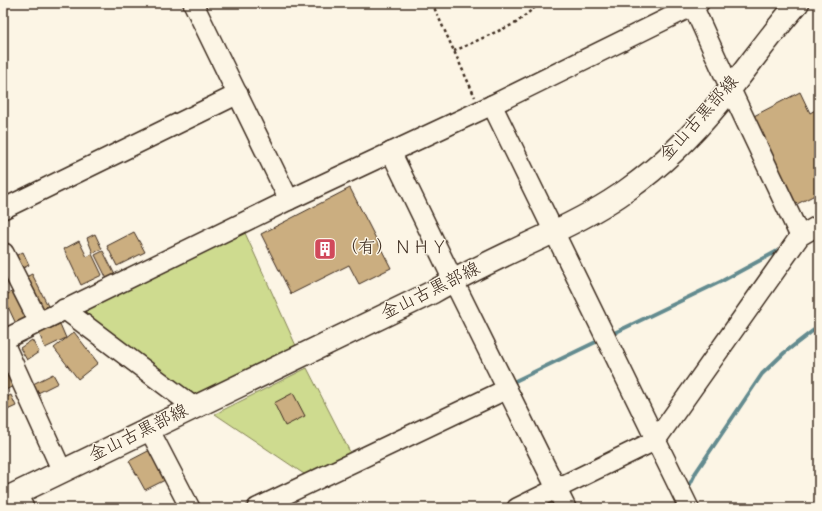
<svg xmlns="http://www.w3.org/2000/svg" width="822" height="511" viewBox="0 0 822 511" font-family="'Indie Flower','Klee One',sans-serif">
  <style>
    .green { fill: #cedb8f; stroke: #848256 }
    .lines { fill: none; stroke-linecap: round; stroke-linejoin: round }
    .stream { stroke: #638b8f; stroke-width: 4 }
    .building { fill: #cbae80; stroke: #3b2a1e }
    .minor-casing { stroke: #3b2a1e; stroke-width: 22 }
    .major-casing { stroke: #3b2a1e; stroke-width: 25 }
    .path { stroke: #3b2a1e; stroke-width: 2.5; stroke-dasharray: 3 3; stroke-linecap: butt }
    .minor { stroke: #fcf5e5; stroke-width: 19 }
    .major { stroke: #fcf5e5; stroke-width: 22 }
    .labels { text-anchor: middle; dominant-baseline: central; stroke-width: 3; stroke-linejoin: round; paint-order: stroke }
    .street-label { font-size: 18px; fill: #3b2a1e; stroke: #fcf5e5 }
    .poi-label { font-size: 18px; fill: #3b2a1e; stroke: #fcf5e5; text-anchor: start }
  </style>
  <rect width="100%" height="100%" fill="#fcf5e5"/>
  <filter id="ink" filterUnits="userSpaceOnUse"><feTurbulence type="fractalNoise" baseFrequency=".025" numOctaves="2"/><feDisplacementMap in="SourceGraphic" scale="8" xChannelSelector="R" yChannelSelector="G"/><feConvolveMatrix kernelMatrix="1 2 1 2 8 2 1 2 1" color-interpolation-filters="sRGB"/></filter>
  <g filter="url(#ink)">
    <g class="green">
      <path d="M 245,233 L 297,348 L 190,399 L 75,312 Z"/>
      <path d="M 307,368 L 351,454 L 307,476 L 215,414 Z"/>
    </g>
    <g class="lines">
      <g class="stream">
        <path d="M 610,335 L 722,281 L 783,248"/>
        <path d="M 509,384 L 602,339"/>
        <path d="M 687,490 L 696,472 L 762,374 L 784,353 L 819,326"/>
      </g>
    </g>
    <g class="building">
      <path d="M 800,92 L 810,113 L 819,108 L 819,193 L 795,205 L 752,117 Z"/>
      <path d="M 350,188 L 391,268 L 359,284 L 349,265 L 291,294 L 261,234 Z"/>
      <path d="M 134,232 L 145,252 L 117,266 L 107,246 Z"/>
      <path d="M 95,234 L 102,249 L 93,253 L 87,238 Z"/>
      <path d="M 79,241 L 87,257 L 92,254 L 102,275 L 81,285 L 64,249 Z"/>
      <path d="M 103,251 L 116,277 L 108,281 L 95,255 Z"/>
      <path d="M 23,252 L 29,265 L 15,272 L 9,259 Z"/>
      <path d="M 32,274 L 48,306 L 36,312 L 20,280 Z"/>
      <path d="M 16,290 L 29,318 L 16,324 L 3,296 Z"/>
      <path d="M 60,324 L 66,338 L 45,348 L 39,333 Z"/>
      <path d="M 74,332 L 98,363 L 78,379 L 54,348 Z"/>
      <path d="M 32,340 L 39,352 L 27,360 L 20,348 Z"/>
      <path d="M 3,356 L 18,383 L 6,390 L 3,385 Z"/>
      <path d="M 53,374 L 58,383 L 38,393 L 33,384 Z"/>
      <path d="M 293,393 L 305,416 L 285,426 L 274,403 Z"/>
      <path d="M 11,395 L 16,406 L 3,412 L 3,399 Z"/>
      <path d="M 152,449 L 167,479 L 145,490 L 129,461 Z"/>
    </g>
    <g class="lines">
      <g class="minor-casing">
        <g id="minor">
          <path d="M 193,3 L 289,200"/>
          <path d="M 693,6 L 730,88 L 800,236"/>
          <path d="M 492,105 L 689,508"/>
          <path d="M 391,152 L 453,280 L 566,508"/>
          <path d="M 3,209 L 238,94"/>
          <path d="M 4,253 L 39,322"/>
          <path d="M 64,309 L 194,407"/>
          <path d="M 3,340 L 289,200 L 492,105 L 699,3"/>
          <path d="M 3,341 L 62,471"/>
          <path d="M 149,429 L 190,508"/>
          <path d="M 17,494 L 24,508"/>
          <path d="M 257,508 L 507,389"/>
          <path d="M 517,508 L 656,440 L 800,236 L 819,225"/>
        </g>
      </g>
      <g class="major-casing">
        <path id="major" d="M 3,500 L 433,292 C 469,271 507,254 545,236 C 573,223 601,209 627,190 C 661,166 692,136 719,103 C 746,70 770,35 798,3"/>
      </g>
      <g class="path">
        <path d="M 432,3 L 475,97"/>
        <path d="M 454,51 L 516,23 L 540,3"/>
      </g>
      <use href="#minor" class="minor"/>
      <use href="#major" class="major"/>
    </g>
  </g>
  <defs>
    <g id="building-square" transform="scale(1.15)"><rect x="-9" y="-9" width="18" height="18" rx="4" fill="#d1495b" stroke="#fcf5e5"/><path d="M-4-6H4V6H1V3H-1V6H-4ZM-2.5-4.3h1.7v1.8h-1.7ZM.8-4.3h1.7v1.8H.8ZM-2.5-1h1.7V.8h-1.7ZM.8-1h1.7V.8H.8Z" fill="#fff"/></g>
  </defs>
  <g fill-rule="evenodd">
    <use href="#building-square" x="325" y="249"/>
  </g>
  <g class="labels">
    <g class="street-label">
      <text transform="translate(700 119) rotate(-48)">金山古黒部線</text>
      <text transform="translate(431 292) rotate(-26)">金山古黒部線</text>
      <text transform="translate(139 434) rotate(-26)">金山古黒部線</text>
    </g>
    <g class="poi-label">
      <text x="340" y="249">（有）ＮＨＹ</text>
    </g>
  </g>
  <rect width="822" height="511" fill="none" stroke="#fcf5e5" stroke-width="16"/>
  <rect x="8" y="8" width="806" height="495" fill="none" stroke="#3b2a1e" stroke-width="1.5" filter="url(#ink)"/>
</svg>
